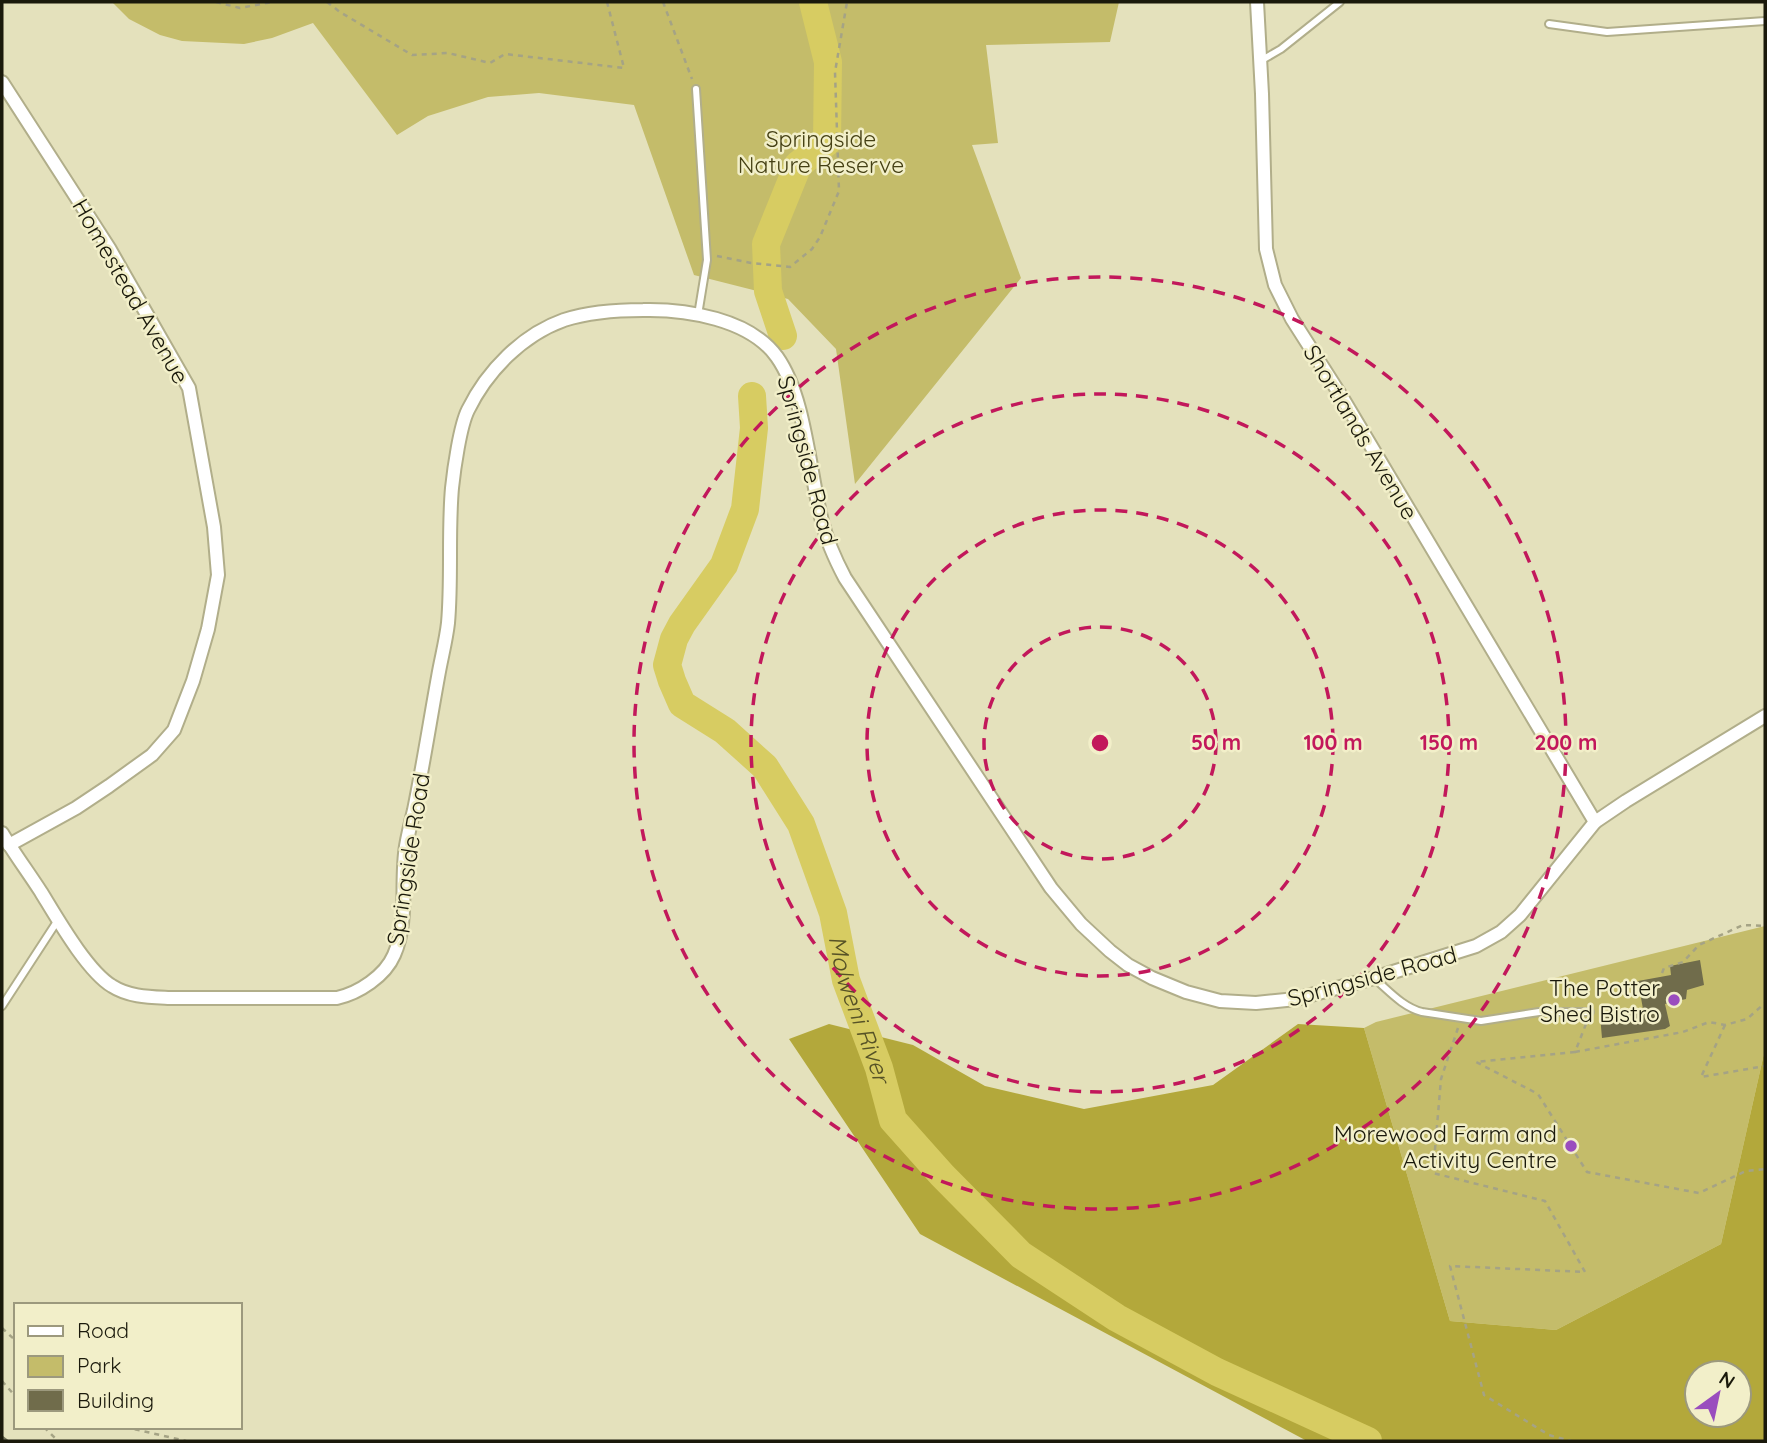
<svg xmlns="http://www.w3.org/2000/svg" width="1767" height="1443" viewBox="0 0 1767 1443" font-family="Quicksand,sans-serif">
  <style>
    .green { fill: #c4bc6a }
    .forest { fill: #b3a83b; fill-rule: evenodd }
    .lines { fill: none; stroke-linecap: round; stroke-linejoin: round }
    .river { stroke: #d7cc62; stroke-width: 28 }
    .building { fill: #706c4b }
    .service-casing { stroke: #b1ae8a; stroke-width: 10 }
    .minor-casing { stroke: #b1ae8a; stroke-width: 16 }
    .path { stroke: #a5a385; stroke-width: 2.5; stroke-dasharray: 5 5; stroke-linecap: butt }
    .service { stroke: #fff; stroke-width: 6 }
    .minor { stroke: #fff; stroke-width: 12 }
    .rail { stroke: #74735a; stroke-width: 4.5 }
    .ring { fill: none; stroke: #c2185b; stroke-width: 3.5; stroke-dasharray: 12 9 }
    .poi-dot { fill: #9a4dbe; stroke: #f2efc9; stroke-width: 2.5 }
    .labels { text-anchor: middle; dominant-baseline: central; stroke-width: 5; stroke-linejoin: round; paint-order: stroke }
    .park-label { font-size: 23px; fill: #454014; stroke: #f2efc9 }
    .street-label { font-size: 23px; fill: #1a190b; stroke: #f2efc9 }
    .poi-label { font-size: 23px; fill: #1a190b; stroke: #f2efc9; text-anchor: end }
    .water-label { font-size: 24px; font-style: italic; fill: #565226; stroke: #f2efc9 }
    .centre { fill: #c2185b; stroke: #f2efc9; stroke-width: 3.5 }
    .ring-label { font-size: 21px; text-anchor: middle; font-weight: bold; fill: #c2185b; stroke: #f2efc9; stroke-width: 5; stroke-linejoin: round; paint-order: stroke }
  </style>
  <rect width="100%" height="100%" fill="#e4e1bc"/>
  <g class="green">
    <path d="M 112,2 L 1119,2 L 1110,42 L 986,45 L 998,143 L 972,145 L 1021,278 L 855,484 L 836,349 L 788,299 L 694,275 L 634,105 L 539,93 L 488,97 L 428,116 L 397,135 L 313,23 L 272,38 L 244,44 L 182,41 L 160,35 L 129,19 Z"/>
    <path d="M 1765,926 L 1765,1049 L 1721,1244 L 1556,1330 L 1450,1321 L 1364,1028 L 1376,1022 Z"/>
  </g>
  <path class="forest" d="M 829,1024 L 913,1045 L 985,1086 L 1084,1109 L 1213,1085 L 1298,1024 L 1364,1028 L 1450,1321 L 1556,1330 L 1721,1244 L 1765,1049 L 1765,1441 L 1307,1441 L 920,1234 L 789,1039 ZM 1697,1373 L 1739,1373 L 1739,1415 L 1697,1415 Z"/>
  <g class="lines">
    <g class="river">
      <path d="M 783,336 L 768,291 L 766,244 L 798,165 L 827,142 L 828,62 L 813,2"/>
      <path id="s1" d="M 752,396 L 754,428 L 745,509 L 724,565 L 682,624 L 674,639 L 667,665 L 672,681 L 682,704 L 725,731 L 765,767 L 801,824 L 833,913 L 846,980 L 879,1068 L 893,1120 L 942,1175 L 1021,1255 L 1117,1318 L 1217,1372 L 1368,1441"/>
    </g>
  </g>
  <path class="building" d="M 1700,960 L 1704,985 L 1687,990 L 1686,999 L 1665,1004 L 1670,1026 L 1665,1029 L 1602,1038 L 1600,1015 L 1643,1009 L 1638,981 L 1671,975 L 1670,966 Z"/>
  <g class="lines">
    <g class="service-casing">
      <g id="service">
        <path d="M 1549,24 L 1607,32 L 1765,21"/>
        <path d="M 1262,60 L 1281,49 L 1340,2"/>
        <path d="M 696,89 L 707,260 L 698,315"/>
        <path d="M 1375,979 C 1390,992 1403,1007 1422,1012 L 1481,1021 L 1539,1012 L 1590,1012"/>
        <path d="M 2,1006 L 58,920"/>
      </g>
    </g>
    <g class="minor-casing">
      <g id="minor">
        <path d="M 1257,2 L 1262,94 L 1266,249 L 1275,285 L 1292,319 L 1343,399 L 1595,822"/>
        <path d="M 2,82 L 109,248 L 189,388 L 214,527 L 218,575 L 208,629 L 193,681 L 174,730 L 152,755 L 109,786 L 76,808 L 9,845"/>
        <path d="M 2,833 C 14,853 28,872 41,892 C 57,918 87,971 112,986 C 129,997 150,997 170,998 L 337,998 C 359,993 385,976 394,955 C 409,921 400,881 406,846 C 408,834 411,822 414,810 C 423,766 430,721 438,677 C 441,659 446,641 448,623 C 452,578 448,533 452,488 C 454,469 460,426 468,410 C 487,371 522,335 564,320 C 589,312 617,310 643,310 C 686,309 750,319 777,357 C 806,398 809,472 822,521 C 827,542 835,559 845,578 L 1051,888 L 1081,924 L 1110,951 L 1128,965 L 1152,978 L 1186,992 L 1220,1001 L 1256,1003 L 1296,999 L 1374,978 L 1476,946 L 1501,932 L 1520,915 L 1595,822 L 1626,801 L 1765,716"/>
      </g>
    </g>
    <g class="path">
      <path d="M 216,2 L 240,8 L 272,2"/>
      <path d="M 327,2 L 340,12 L 412,55 L 448,53 L 490,63 L 505,54 L 624,68 L 607,2"/>
      <path d="M 663,2 L 692,79"/>
      <path d="M 717,256 L 751,263 L 790,267 L 812,249 L 820,237 L 839,191 L 835,72 L 847,2"/>
      <path d="M 1662,973 L 1664,968 L 1683,962 L 1699,945 L 1743,925 L 1765,926"/>
      <path d="M 1586,1024 L 1575,1052 L 1476,1062 L 1538,1094 L 1587,1172 L 1699,1193 L 1746,1171 L 1765,1169"/>
      <path d="M 1725,1025 L 1701,1077 L 1765,1066"/>
      <path d="M 1458,1028 L 1441,1079 L 1433,1173 L 1545,1201 L 1585,1272 L 1450,1266 L 1484,1395 L 1549,1435 L 1571,1441"/>
      <path d="M 1575,1052 L 1683,1032 L 1709,1022 L 1725,1025 L 1747,1019 L 1765,1003"/>
      <path d="M 2,1328 L 16,1341"/>
      <path d="M 2,1381 L 16,1397"/>
      <path d="M 44,1427 L 58,1441"/>
      <path d="M 125,1427 L 186,1441"/>
    </g>
    <use href="#service" class="service"/>
    <use href="#minor" class="minor"/>
    <path class="rail" d="M 2,1438 L 6,1441"/>
  </g>
  <g class="ring">
    <circle cx="1100" cy="743" r="116"/>
    <circle cx="1100" cy="743" r="233"/>
    <circle cx="1100" cy="743" r="349"/>
    <circle cx="1100" cy="743" r="466"/>
  </g>
  <g class="poi-dot">
    <circle cx="1674" cy="1000" r="7"/>
    <circle cx="1571" cy="1146" r="7"/>
  </g>
  <g class="labels">
    <g class="park-label">
      <text x="821" y="138">Springside<tspan x="821" dy="26">Nature Reserve</tspan></text>
    </g>
    <g class="street-label">
      <text transform="translate(131 291) rotate(60)">Homestead Avenue</text>
      <text transform="translate(1361 432) rotate(59)">Shortlands Avenue</text>
      <text transform="translate(808 460) rotate(75)">Springside Road</text>
      <text transform="translate(408 859) rotate(-81)">Springside Road</text>
      <text transform="translate(1372 976) rotate(-15)">Springside Road</text>
    </g>
    <g class="poi-label">
      <text x="1660" y="987">The Potter<tspan x="1660" dy="26">Shed Bistro</tspan></text>
      <text x="1557" y="1133">Morewood Farm and<tspan x="1557" dy="26">Activity Centre</tspan></text>
    </g>
    <g class="water-label">
      <text stroke="none"><textPath href="#s1" startOffset="698">Molweni River</textPath></text>
    </g>
  </g>
  <circle cx="1100" cy="743" r="10" class="centre"/>
  <g class="ring-label">
    <text x="1216" y="750">50 m</text>
    <text x="1333" y="750">100 m</text>
    <text x="1449" y="750">150 m</text>
    <text x="1566" y="750">200 m</text>
  </g>
  <rect width="1767" height="1443" fill="none" stroke="#1a190b" stroke-width="7"/>
  <rect x="14" y="1303" width="228" height="126" fill="#f2efc9" stroke="#9c997d" stroke-width="2"/>
  <rect x="28" y="1326" width="35" height="10" fill="#ffffff" stroke="#9c997d" stroke-width="2"/>
  <text x="77" y="1338" font-size="21" fill="#1a190b">Road</text>
  <rect x="28" y="1356" width="35" height="21" fill="#c4bc6a" stroke="#9c997d" stroke-width="2"/>
  <text x="77" y="1373" font-size="21" fill="#1a190b">Park</text>
  <rect x="28" y="1390" width="35" height="21" fill="#706c4b" stroke="#9c997d" stroke-width="2"/>
  <text x="77" y="1408" font-size="21" fill="#1a190b">Building</text>
  <g transform="translate(1718 1394) rotate(33)"><circle r="33" fill="#f2efc9" stroke="#9c997d" stroke-width="2"/>
  <path d="M0-5L12 26L0 18L-12 26Z" fill="#9a4dbe"/>
  <text y="-10" font-size="19" font-weight="bold" text-anchor="middle" fill="#1a190b">N</text>
  </g>
</svg>
